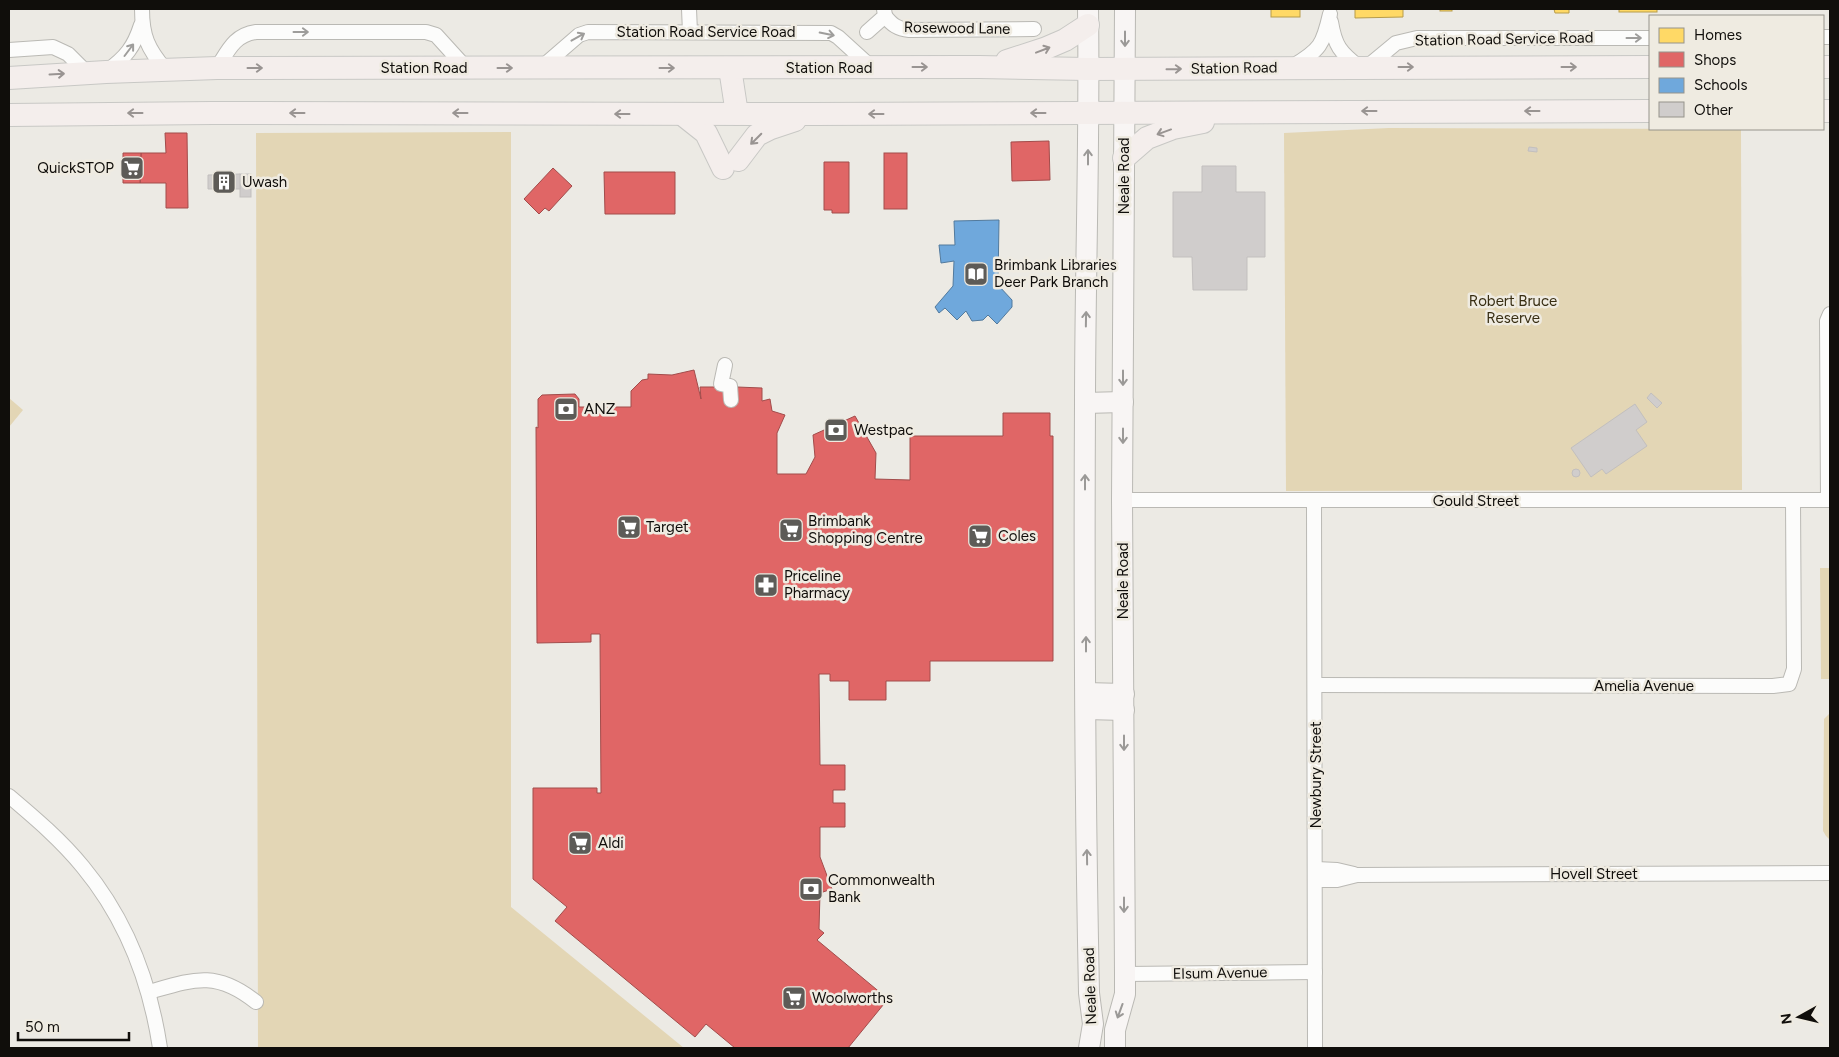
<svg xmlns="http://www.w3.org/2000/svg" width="1839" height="1057" viewBox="0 0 1839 1057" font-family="Figtree,sans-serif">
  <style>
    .green { fill: #e3d6b5 }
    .homes { fill: #ffd966; stroke: #b79c4b }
    .shops { fill: #e06666; stroke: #a24c4b }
    .schools { fill: #6fa8dc; stroke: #527a9d }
    .building { fill: #d0cdcc; stroke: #c2bfbe }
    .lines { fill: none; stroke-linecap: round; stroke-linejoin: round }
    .street-casing { stroke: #bab9b4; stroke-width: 16 }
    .secondary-casing { stroke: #bab9b4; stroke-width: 22 }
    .primary-casing { stroke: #c8c8c5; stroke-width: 24 }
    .street { stroke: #fcfcfb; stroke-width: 14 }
    .secondary { stroke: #f8f5f4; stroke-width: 20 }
    .primary { stroke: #f4eeec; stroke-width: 22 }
    .oneway { stroke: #9e9d9b }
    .oneway2 { stroke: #9b9997 }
    .oneway3 { stroke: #999492 }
    .labels { text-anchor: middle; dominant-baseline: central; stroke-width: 5; stroke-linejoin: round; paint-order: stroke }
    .street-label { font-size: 15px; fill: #100e0b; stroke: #efebe1 }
    .poi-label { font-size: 15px; fill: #100e0b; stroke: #efebe1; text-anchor: start }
    .park-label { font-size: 15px; fill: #382e13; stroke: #efebe1 }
  </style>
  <rect width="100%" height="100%" fill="#eceae4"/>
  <g class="green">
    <path d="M 1389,128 L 1741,129 L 1742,490 L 1286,491 L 1284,133 Z"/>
    <path d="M 511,132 L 511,907 L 684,1048 L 258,1048 L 256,133 Z"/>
    <path d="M 9,398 L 23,410 L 9,427 Z"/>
    <path d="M 1820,568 L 1830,568 L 1830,679 L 1821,679 Z"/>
    <path d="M 1830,713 L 1830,840 L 1826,836 L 1823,831 L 1824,719 Z"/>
  </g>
  <g class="homes">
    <rect x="1271" y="9" width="29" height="8"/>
    <path d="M 1355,9 L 1403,9 L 1403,17 L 1355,18 Z"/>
    <rect x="1440" y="9" width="12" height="2"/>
    <path d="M 1554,9 L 1569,9 L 1569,13 L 1555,13 Z"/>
    <rect x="1619" y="9" width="38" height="3"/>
  </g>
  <g class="shops">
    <path d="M 165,133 L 187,133 L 188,208 L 166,208 L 166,183 L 140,183 L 141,153 L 166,153 Z"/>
    <path d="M 1049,141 L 1050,180 L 1012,181 L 1011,142 Z"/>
    <path d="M 123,153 L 141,153 L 140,183 L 123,183 Z"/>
    <rect x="884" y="153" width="23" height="56"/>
    <path d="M 824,162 L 849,162 L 849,213 L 832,213 L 832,210 L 824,210 Z"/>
    <path d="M 553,168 L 572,186 L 549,211 L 545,208 L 539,214 L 524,199 Z"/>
    <path d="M 604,172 L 675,172 L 675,214 L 605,214 Z"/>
    <path d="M 694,370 L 701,399 L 700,387 L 725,387 L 725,399 L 738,400 L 737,387 L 762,388 L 762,401 L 770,399 L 772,411 L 785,415 L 777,433 L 777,474 L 806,474 L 815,457 L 813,435 L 855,416 L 876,453 L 875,479 L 910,480 L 910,436 L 1003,436 L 1003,413 L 1050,413 L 1050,436 L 1053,436 L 1053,661 L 930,661 L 930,681 L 886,681 L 886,700 L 849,700 L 849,681 L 830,681 L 830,674 L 819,674 L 820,765 L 845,765 L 845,790 L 833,790 L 833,803 L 845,803 L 845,827 L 820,827 L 820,857 L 832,889 L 820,893 L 819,929 L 824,933 L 817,940 L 888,999 L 848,1048 L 735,1048 L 706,1024 L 695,1037 L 555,921 L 567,907 L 533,879 L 533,788 L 597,788 L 597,793 L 601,793 L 600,634 L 591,634 L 591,642 L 537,643 L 536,427 L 538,428 L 538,399 L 542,395 L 575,394 L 579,399 L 579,407 L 631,407 L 631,391 L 642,380 L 648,379 L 648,374 L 672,375 Z"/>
  </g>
  <path class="schools" d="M 999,220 L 998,285 L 1012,300 L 1012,307 L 997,324 L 988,315 L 983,320 L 972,321 L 966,311 L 957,320 L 945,308 L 939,313 L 935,307 L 953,286 L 954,261 L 941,263 L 939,245 L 955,245 L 954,221 Z"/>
  <g class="building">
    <path d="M 1529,147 L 1537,148 L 1537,152 L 1528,151 Z"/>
    <path d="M 1202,166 L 1236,166 L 1236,192 L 1265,192 L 1265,257 L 1247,257 L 1247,290 L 1193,290 L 1192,257 L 1173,257 L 1173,192 L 1202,192 Z"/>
    <rect x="240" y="174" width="11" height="23"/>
    <path d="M 240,174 L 240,189 L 208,189 L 208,175 Z"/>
    <path d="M 1651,393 L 1662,403 L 1657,408 L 1647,398 Z"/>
    <path d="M 1635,404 L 1647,422 L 1636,430 L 1647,446 L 1606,474 L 1602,469 L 1591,477 L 1571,448 Z"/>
    <circle cx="1576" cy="473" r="4"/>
  </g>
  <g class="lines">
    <g class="street-casing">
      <g id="street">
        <path d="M 142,9 C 142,36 148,49 165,69"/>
        <path d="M 689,9 L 690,32"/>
        <path d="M 885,16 C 892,25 898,29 909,30 L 1034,29"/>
        <path d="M 1331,22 C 1335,46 1340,52 1359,67"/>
        <path d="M 867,32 L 885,16 L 884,9"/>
        <path d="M 1823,37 L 1830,37"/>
        <path d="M 9,50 L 53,47 L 68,54 L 87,73"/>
        <path d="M 1293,66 C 1320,50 1323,45 1330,14"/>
        <path d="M 542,67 L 579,35 L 588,32 L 831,33 L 838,37 L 871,67"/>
        <path d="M 1367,67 L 1396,43 L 1417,38 L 1650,38"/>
        <path d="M 217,68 C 228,51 234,35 256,32 L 426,32 L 436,35 L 466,68"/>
        <path d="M 107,71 C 126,57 134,47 141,25"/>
        <path d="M 725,365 L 721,384 L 730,386 L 731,400"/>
        <path d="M 1122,500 L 1830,500"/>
        <path d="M 1828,500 L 1827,321 L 1830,314"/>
        <path d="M 1314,501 L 1315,1048"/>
        <path d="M 1315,685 L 1773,686 L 1789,684 L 1794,669 L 1793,501"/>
        <path d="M 9,796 C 35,818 61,840 83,867 C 126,919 150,982 160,1048"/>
        <path d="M 1316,869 L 1337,870 L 1354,874"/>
        <path d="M 1316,880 L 1337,880 L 1357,875 L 1830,873"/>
        <path d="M 1125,974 L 1315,972"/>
        <path d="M 149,992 C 194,979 216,970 256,1002"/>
      </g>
    </g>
    <g class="secondary-casing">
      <g id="secondary">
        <path d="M 1088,9 C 1090,141 1085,273 1085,405 C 1084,601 1085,797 1089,993 L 1093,1024 L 1089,1048"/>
        <path d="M 1085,403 L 1123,402"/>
        <path d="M 1086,693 L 1124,694"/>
        <path d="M 1086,709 L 1124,710"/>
        <path d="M 1115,1048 L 1115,1030 L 1125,994 L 1125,974 L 1122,500 L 1125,9"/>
      </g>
    </g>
    <g class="primary-casing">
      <g id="primary">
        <path d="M 1007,61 L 1044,49 L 1065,40 L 1088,25"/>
        <path d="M 1823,67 L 1830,67"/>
        <path d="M 730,68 L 737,114"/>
        <path d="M 9,78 L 106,72 L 217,68 L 979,67 L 1087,69 L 1650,67"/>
        <path d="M 1823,111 L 1830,111"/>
        <path d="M 682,114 L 706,133 L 723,168"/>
        <path d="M 9,115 L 212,113 L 812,114 L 1650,111"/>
        <path d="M 1124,158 L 1147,138 L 1173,128 L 1203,122"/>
        <path d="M 738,160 L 757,135 L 771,128 L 795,120"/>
      </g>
    </g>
    <use href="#street" class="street"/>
    <use href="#secondary" class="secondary"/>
    <use href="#primary" class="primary"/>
  </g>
  <defs><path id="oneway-shaft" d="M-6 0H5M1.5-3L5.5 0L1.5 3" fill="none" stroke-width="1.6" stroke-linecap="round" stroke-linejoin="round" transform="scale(1.25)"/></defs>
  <g class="oneway">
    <use href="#oneway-shaft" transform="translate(301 32)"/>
    <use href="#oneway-shaft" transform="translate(827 34) rotate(11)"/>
    <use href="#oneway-shaft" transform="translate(578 37) rotate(-29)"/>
    <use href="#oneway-shaft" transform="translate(1634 38)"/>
    <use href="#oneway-shaft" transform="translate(129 50) rotate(-53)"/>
  </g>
  <g class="oneway2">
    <use href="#oneway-shaft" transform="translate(1125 39) rotate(90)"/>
    <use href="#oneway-shaft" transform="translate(1088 157) rotate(-90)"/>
    <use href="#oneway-shaft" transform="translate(1086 319) rotate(-89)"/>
    <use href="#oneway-shaft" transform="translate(1123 378) rotate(90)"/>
    <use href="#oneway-shaft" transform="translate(1123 436) rotate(90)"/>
    <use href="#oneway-shaft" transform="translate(1085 482) rotate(-90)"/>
    <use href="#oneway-shaft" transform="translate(1086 644) rotate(-90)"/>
    <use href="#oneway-shaft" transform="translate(1124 743) rotate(90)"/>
    <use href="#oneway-shaft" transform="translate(1087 857) rotate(-91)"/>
    <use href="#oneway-shaft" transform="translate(1124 905) rotate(90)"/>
    <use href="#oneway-shaft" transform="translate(1120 1011) rotate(110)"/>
  </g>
  <g class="oneway3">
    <use href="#oneway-shaft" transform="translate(1043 50) rotate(-21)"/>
    <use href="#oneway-shaft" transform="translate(920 67)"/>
    <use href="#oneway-shaft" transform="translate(1406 67)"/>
    <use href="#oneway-shaft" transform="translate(1569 67)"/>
    <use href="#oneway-shaft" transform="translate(255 68)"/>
    <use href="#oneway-shaft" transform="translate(505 68)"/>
    <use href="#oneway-shaft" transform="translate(667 68)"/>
    <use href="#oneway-shaft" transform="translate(1174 69) rotate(-1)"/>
    <use href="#oneway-shaft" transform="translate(57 74) rotate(-3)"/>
    <use href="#oneway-shaft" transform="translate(1369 111) rotate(-180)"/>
    <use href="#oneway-shaft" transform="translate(1532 111) rotate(-180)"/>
    <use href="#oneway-shaft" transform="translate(135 113) rotate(180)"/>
    <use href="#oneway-shaft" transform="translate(297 113) rotate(-180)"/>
    <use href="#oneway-shaft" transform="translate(460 113) rotate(-180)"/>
    <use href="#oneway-shaft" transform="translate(1038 113) rotate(180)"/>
    <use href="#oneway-shaft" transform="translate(622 114) rotate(-180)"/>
    <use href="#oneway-shaft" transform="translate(876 114) rotate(180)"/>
    <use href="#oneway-shaft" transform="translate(1164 132) rotate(160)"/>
    <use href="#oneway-shaft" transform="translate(756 139) rotate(135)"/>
  </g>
  <defs>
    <g id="supermarket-square" transform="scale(1.25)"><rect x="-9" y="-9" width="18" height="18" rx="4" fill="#5d5b57" stroke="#efebe1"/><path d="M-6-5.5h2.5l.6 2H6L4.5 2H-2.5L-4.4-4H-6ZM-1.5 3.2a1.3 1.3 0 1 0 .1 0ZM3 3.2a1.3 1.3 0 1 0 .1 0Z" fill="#fff"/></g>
    <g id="building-square" transform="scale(1.25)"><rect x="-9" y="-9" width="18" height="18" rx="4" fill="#5d5b57" stroke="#efebe1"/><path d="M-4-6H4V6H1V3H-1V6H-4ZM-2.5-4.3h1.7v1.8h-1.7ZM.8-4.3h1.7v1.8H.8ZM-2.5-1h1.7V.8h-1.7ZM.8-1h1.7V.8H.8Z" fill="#fff"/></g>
    <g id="library-square" transform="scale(1.25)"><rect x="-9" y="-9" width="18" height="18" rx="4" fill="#5d5b57" stroke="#efebe1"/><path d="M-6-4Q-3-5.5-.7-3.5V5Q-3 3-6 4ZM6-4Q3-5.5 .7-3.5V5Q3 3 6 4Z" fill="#fff"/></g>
    <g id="bank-square" transform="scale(1.25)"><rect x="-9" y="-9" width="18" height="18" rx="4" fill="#5d5b57" stroke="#efebe1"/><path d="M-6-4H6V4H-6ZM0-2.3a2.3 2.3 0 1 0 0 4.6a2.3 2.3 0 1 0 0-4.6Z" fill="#fff"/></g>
    <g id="pharmacy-square" transform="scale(1.25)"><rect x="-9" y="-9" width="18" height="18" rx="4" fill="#5d5b57" stroke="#efebe1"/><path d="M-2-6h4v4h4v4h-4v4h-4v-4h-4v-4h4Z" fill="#fff"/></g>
  </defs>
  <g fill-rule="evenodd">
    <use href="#supermarket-square" x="132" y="168"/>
    <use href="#building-square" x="224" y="182"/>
    <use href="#library-square" x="976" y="274"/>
    <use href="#bank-square" x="566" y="409"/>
    <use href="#bank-square" x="836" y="430"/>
    <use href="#supermarket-square" x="629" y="527"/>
    <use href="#supermarket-square" x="791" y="530"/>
    <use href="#supermarket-square" x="980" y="536"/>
    <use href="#pharmacy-square" x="766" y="585"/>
    <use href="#supermarket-square" x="580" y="843"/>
    <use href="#bank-square" x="811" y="889"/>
    <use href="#supermarket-square" x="794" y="998"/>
  </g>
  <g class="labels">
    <g class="street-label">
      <text transform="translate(957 28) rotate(1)">Rosewood Lane</text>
      <text x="706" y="32">Station Road Service Road</text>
      <text transform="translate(1504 39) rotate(-1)">Station Road Service Road</text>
      <text x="424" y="68">Station Road</text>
      <text x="829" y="68">Station Road</text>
      <text transform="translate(1234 68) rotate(-1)">Station Road</text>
      <text transform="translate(1124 176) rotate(-90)">Neale Road</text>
      <text x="1476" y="501">Gould Street</text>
      <text transform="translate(1123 581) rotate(-90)">Neale Road</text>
      <text x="1644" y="686">Amelia Avenue</text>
      <text transform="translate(1316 775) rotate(-90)">Newbury Street</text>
      <text x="1594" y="874">Hovell Street</text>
      <text transform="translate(1220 973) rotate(-1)">Elsum Avenue</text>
      <text transform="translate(1090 986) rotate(-92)">Neale Road</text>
    </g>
    <g class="poi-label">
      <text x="114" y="168" text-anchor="end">QuickSTOP</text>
      <text x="242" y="182">Uwash</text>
      <text x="994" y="265">Brimbank Libraries<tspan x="994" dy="17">Deer Park Branch</tspan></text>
      <text x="584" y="409">ANZ</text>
      <text x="854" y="430">Westpac</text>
      <text x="808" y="521">Brimbank<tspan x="808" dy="17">Shopping Centre</tspan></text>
      <text x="646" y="527">Target</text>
      <text x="998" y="536">Coles</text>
      <text x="784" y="576">Priceline<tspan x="784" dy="17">Pharmacy</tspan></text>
      <text x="598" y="843">Aldi</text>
      <text x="828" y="880">Commonwealth<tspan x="828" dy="17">Bank</tspan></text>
      <text x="812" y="998">Woolworths</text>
    </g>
    <g class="park-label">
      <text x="1513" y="301">Robert Bruce<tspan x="1513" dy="17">Reserve</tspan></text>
    </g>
  </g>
  <rect width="1839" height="1057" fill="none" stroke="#100e0b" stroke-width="20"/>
  <rect x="1649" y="15" width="175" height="115" fill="#efebe1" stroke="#96938b"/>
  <rect x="1659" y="28" width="25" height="15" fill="#ffd966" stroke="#96938b"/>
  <text x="1694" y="40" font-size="15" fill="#100e0b">Homes</text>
  <rect x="1659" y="52" width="25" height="15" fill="#e06666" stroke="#96938b"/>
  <text x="1694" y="65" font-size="15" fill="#100e0b">Shops</text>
  <rect x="1659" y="78" width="25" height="15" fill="#6fa8dc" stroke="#96938b"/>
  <text x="1694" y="90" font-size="15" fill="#100e0b">Schools</text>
  <rect x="1659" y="102" width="25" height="15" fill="#d0cdcc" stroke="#96938b"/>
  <text x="1694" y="115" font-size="15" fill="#100e0b">Other</text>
  <g transform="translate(1799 1017) rotate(262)" stroke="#efebe1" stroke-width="4" paint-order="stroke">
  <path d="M0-4L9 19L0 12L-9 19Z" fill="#100e0b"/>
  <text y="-8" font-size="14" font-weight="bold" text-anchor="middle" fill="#100e0b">N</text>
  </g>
  <path d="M18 1032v8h111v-8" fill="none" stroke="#100e0b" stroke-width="2.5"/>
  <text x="25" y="1032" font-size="15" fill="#100e0b" stroke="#efebe1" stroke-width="4" paint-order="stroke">50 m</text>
</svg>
